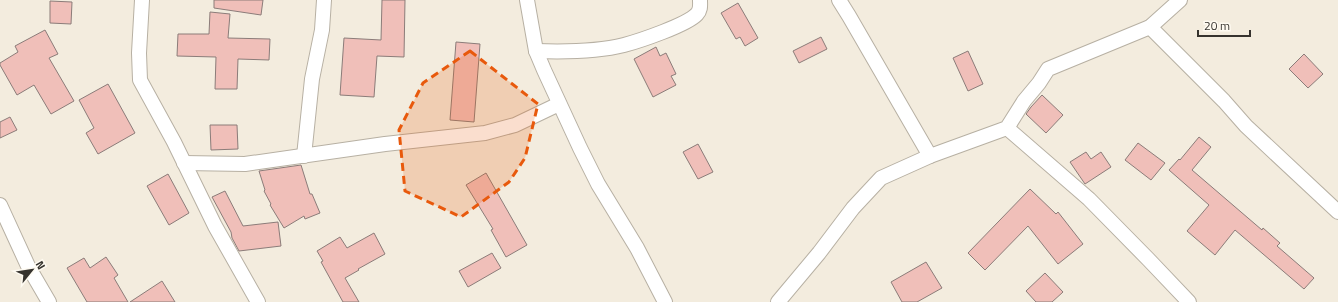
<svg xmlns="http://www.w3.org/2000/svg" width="1338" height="302" viewBox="0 0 1338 302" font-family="'Titillium Web',sans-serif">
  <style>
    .building { fill: #f0bfb9; stroke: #8b7c79 }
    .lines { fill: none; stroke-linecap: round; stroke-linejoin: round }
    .minor-casing { stroke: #b7b0a3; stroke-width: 16 }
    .minor { stroke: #fff; stroke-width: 14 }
    .marked { fill: #e8590c; fill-opacity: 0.2; stroke: #e8590c; stroke-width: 3; stroke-dasharray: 8 5; stroke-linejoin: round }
  </style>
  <rect width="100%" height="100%" fill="#f3ecde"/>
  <g class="building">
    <path d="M 214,0 L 263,0 L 261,15 L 214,8 Z"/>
    <path d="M 382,0 L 405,0 L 404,57 L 377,56 L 374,97 L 340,95 L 344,38 L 381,40 Z"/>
    <path d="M 50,1 L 72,2 L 71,24 L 50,23 Z"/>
    <path d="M 738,3 L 758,38 L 745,46 L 740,37 L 736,39 L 721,13 Z"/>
    <path d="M 210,12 L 230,14 L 228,38 L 270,39 L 269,60 L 238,59 L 237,89 L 215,89 L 216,57 L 177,56 L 178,34 L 209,34 Z"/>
    <path d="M 45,30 L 58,54 L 49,58 L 74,101 L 51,114 L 34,85 L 17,95 L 0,65 L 0,63 L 18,52 L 15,46 Z"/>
    <path d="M 821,37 L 827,49 L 799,63 L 793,51 Z"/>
    <path d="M 456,42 L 480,44 L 474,122 L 450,120 Z"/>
    <path d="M 656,47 L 660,56 L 666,53 L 676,74 L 671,76 L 676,85 L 653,97 L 634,59 Z"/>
    <path d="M 968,51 L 983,84 L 968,91 L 953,58 Z"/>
    <path d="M 1304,54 L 1323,74 L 1308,88 L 1289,69 Z"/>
    <path d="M 108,84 L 135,133 L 98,154 L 86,133 L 94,128 L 79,100 Z"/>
    <path d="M 1042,95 L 1063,115 L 1046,133 L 1026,114 L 1031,107 Z"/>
    <path d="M 10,117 L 17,130 L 0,138 L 0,122 Z"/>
    <path d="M 210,125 L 237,125 L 238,149 L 211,150 Z"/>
    <path d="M 1199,137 L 1211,147 L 1192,170 L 1262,230 L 1263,228 L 1280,243 L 1277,246 L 1314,278 L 1304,289 L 1235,230 L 1215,255 L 1187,231 L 1209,205 L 1169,170 L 1179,159 L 1180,160 Z"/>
    <path d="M 1138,143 L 1165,163 L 1151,180 L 1125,160 Z"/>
    <path d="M 698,144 L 713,172 L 698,179 L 683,152 Z"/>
    <path d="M 1086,152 L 1091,159 L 1101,152 L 1111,167 L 1085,184 L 1070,162 Z"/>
    <path d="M 301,165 L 310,194 L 312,194 L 320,213 L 305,219 L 304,216 L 284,228 L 270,205 L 271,204 L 264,191 L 265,190 L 259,171 Z"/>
    <path d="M 486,173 L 527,245 L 506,257 L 491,230 L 493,229 L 466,185 Z"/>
    <path d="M 168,174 L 189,213 L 169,225 L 147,186 Z"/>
    <path d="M 1030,189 L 1056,214 L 1058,212 L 1083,244 L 1058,264 L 1028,226 L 985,270 L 968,253 Z"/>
    <path d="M 225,191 L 243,226 L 278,222 L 281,246 L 239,251 L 232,238 L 231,232 L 212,197 Z"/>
    <path d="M 374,233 L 385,254 L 358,269 L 359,270 L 345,278 L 359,302 L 343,302 L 321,262 L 323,261 L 317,251 L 340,237 L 347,248 Z"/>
    <path d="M 492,253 L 501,268 L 468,287 L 459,271 Z"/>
    <path d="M 106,257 L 118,275 L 114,278 L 128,302 L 87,302 L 67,268 L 84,258 L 90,268 Z"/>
    <path d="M 926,262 L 942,288 L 917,302 L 902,302 L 891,282 Z"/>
    <path d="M 1045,273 L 1063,292 L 1052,302 L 1036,302 L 1026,291 Z"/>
    <path d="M 162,281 L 175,302 L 130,302 Z"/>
  </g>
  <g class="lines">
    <g class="minor-casing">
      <g id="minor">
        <path d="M 142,0 L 139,53 L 140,80 L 174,142 L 215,226 L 258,302"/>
        <path d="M 527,0 L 536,51 L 544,70 L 580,148 L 598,184 L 637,248 L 665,302"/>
        <path d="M 839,0 L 849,16 L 930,156"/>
        <path d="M 1150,27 L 1224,101 L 1246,126 L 1338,212"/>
        <path d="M 536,51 C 565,52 596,52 624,45 C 639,41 687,25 697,14 C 701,10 700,5 700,0"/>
        <path d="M 1007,128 L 1089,199 L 1149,260 L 1189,302"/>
        <path d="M 304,156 L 312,79 L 322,30 L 324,0"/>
        <path d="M 184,163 L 245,164 L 385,144 L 485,133 L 515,125 L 559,104"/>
        <path d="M 0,205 L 28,266 L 49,302"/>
        <path d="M 778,302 L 819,253 L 853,208 L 881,178 L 930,156 L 1007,128 L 1024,101 L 1039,83 L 1048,69 L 1150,27 L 1180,0"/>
      </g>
    </g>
    <use href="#minor" class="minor"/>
  </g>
  <path class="marked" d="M 470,51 L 538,104 L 525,158 L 509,182 L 461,217 L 405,191 L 399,130 L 423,83 Z"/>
  <g transform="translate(32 270) rotate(60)" stroke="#fefaf1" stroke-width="3" paint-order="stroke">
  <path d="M0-3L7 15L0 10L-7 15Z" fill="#36332e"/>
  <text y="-6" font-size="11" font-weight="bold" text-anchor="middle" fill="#36332e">N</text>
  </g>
  <path d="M1198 30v6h52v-6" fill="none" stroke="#36332e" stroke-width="2"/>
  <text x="1204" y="30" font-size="12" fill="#36332e" stroke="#fefaf1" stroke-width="3" paint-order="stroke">20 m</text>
</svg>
